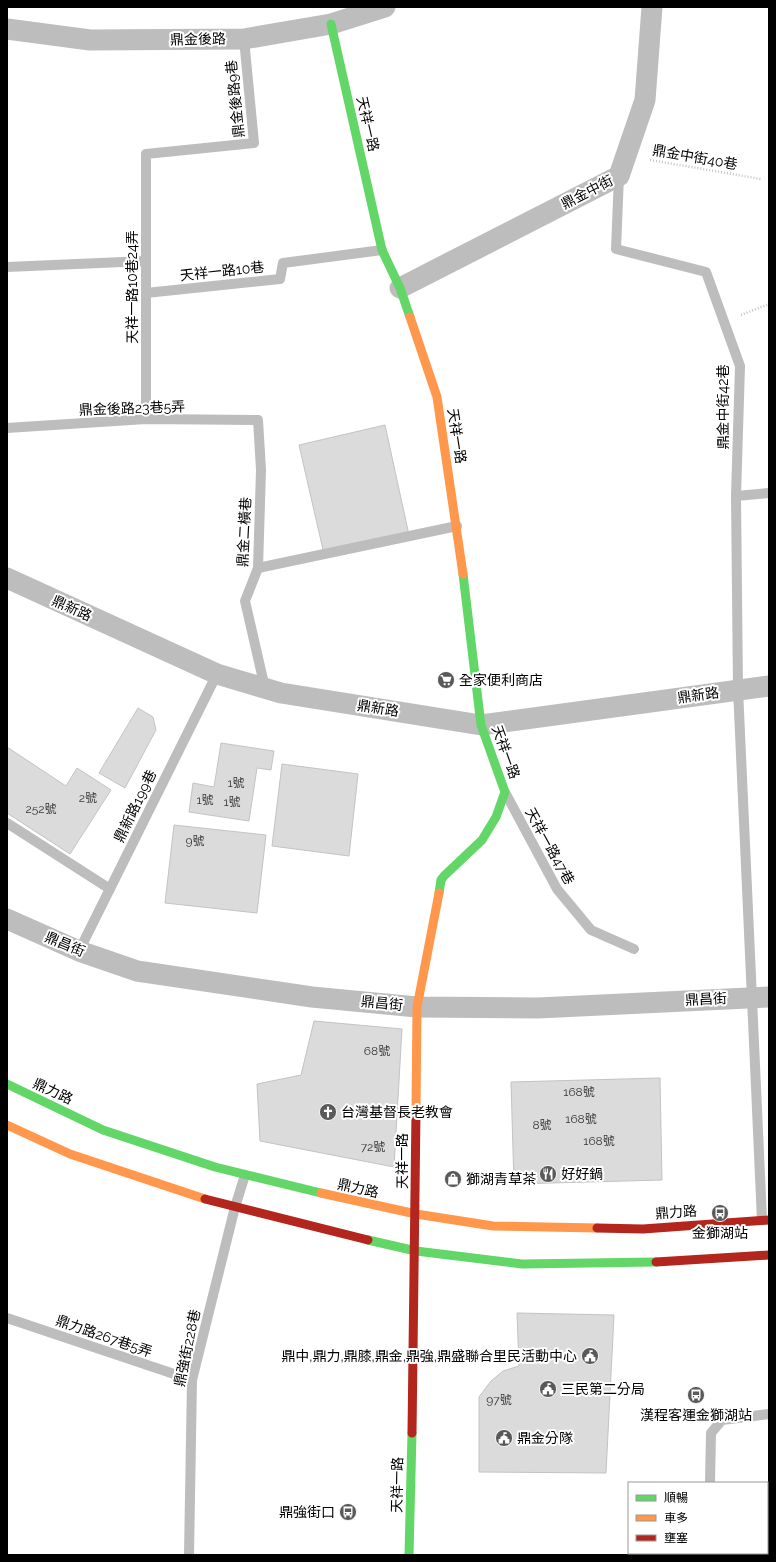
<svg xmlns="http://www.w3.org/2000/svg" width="776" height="1562" viewBox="0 0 776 1562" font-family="Raleway,'Noto Sans TC',sans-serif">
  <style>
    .building { fill: #dbdbdb; stroke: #c3c3c3 }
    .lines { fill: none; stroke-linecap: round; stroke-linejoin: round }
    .path { stroke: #c2c2c2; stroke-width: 2.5; stroke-dasharray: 1 2; stroke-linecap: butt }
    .lane { stroke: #bdbdbd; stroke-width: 10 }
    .street { stroke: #bdbdbd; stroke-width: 21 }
    .fast { stroke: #63d668; stroke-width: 9 }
    .slow { stroke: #ff974d; stroke-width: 9 }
    .jam { stroke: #b3261e; stroke-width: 9 }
    .labels { text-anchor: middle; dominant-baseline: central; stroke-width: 4; stroke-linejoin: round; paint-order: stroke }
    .number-label { font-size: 12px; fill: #373737 }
    .street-label { font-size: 14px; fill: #000; stroke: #fff }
    .poi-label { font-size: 14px; fill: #000; stroke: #fff; text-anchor: start }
  </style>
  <rect width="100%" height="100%" fill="#fff"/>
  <g class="building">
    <path d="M 385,425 L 409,535 L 324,554 L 299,445 Z"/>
    <path d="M 138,708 L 153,717 L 156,730 L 125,788 L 99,773 Z"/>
    <path d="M 221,743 L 274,751 L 271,770 L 257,768 L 249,821 L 189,812 L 193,783 L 214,787 Z"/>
    <path d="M 7,747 L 66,786 L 77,768 L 111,790 L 70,854 L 7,813 Z"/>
    <path d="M 282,764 L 358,774 L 349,856 L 272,846 Z"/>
    <path d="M 174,825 L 266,835 L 257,913 L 165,903 Z"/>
    <path d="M 314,1021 L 402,1029 L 394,1167 L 260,1141 L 257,1084 L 301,1075 Z"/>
    <path d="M 660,1078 L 662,1180 L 514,1184 L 511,1082 Z"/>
    <path d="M 517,1313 L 614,1315 L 606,1473 L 479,1472 L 479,1397 L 491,1381 L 503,1371 L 519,1366 Z"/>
  </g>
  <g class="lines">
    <g class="path">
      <path d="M 650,160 L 761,179"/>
      <path d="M 741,315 L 769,304"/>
    </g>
    <g class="lane">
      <path d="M 619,176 L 616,249 L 706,272 L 740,366 L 736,496 L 738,689 L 762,1220"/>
      <path d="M 7,267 L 146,261"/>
      <path d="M 146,293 L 280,279 L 283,263 L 382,250"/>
      <path d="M 146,419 L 146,154 L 254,143 L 244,39"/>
      <path d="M 7,428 L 146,419 L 258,420 L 261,470 L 258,568 L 245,601 L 265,688"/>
      <path d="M 736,496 L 769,493"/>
      <path d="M 258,568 L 457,526"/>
      <path d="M 506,794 L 557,889 L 591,930 L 634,949"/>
      <path d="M 7,823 L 110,889"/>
      <path d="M 79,951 L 217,674"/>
      <path d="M 7,1318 L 192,1380"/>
      <path d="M 710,1483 L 711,1433 L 722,1420 L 769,1414"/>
      <path d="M 189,1555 L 192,1380 L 235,1207 L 245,1175"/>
      <path d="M 710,1555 L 710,1553"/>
    </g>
    <g class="street">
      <path d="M 7,29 L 90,40 L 244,39 L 331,24 L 385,7"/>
      <path d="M 400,288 L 619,176 L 645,100 L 652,7"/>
      <path d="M 7,578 L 217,674 L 281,693 L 481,725 L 769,686"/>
      <path d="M 7,919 L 79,951 L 137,971 L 312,997 L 417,1007 L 538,1008 L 769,997"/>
    </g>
    <g class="fast">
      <path d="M 331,24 L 382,250 L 400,288 L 410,317"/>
      <path d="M 439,893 L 441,880 L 444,876 L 482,840 L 496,817 L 505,792 L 481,725 L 463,574"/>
      <path d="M 7,1084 L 103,1130 L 215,1167 L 321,1193"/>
      <path d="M 368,1240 L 416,1251 L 522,1264 L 656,1262"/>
      <path d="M 409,1555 L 412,1433"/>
    </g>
    <g class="slow">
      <path d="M 410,317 L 437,397 L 463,574"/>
      <path d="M 416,1111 L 417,1007 L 439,893"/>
      <path d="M 7,1125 L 70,1154 L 205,1199"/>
      <path d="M 321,1193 L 416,1214 L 493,1226 L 597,1228"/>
    </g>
    <g class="jam">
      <path d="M 205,1199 L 368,1240"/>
      <path d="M 597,1228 L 643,1229 L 769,1220"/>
      <path d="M 656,1262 L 769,1255"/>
      <path d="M 412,1433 L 416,1111"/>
    </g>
  </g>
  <defs>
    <g id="supermarket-disc" transform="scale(0.9)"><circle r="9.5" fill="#595959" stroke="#fff"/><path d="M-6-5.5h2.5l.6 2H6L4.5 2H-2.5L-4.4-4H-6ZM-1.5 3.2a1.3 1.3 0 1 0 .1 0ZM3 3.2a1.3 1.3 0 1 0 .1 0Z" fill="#fff"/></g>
    <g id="church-disc" transform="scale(0.9)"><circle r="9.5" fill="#595959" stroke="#fff"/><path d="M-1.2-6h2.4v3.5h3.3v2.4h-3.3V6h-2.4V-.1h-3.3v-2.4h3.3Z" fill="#fff"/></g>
    <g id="restaurant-disc" transform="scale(0.9)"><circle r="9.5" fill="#595959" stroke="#fff"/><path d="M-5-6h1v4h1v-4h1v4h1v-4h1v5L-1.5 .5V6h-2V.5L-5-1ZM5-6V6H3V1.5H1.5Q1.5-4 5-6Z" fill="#fff"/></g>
    <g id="shop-disc" transform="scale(0.9)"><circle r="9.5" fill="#595959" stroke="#fff"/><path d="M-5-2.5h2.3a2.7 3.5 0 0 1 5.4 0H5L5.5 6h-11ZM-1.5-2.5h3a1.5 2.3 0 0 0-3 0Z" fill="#fff"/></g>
    <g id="bus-disc" transform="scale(0.9)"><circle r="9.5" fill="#595959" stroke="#fff"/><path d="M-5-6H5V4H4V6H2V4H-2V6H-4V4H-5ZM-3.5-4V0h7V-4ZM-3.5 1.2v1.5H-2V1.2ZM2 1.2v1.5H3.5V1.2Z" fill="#fff"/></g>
    <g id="civic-disc" transform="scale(0.9)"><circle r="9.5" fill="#595959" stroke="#fff"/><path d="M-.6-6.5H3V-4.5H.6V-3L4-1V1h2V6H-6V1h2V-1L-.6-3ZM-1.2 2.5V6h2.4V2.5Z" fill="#fff"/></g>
  </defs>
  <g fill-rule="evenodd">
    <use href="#supermarket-disc" x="446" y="680"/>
    <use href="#church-disc" x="328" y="1112"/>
    <use href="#restaurant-disc" x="548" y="1174"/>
    <use href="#shop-disc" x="453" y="1179"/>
    <use href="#bus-disc" x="720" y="1213"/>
    <use href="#civic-disc" x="590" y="1356"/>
    <use href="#civic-disc" x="548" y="1389"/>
    <use href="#bus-disc" x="696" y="1395"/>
    <use href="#civic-disc" x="504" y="1438"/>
    <use href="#bus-disc" x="348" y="1512"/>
  </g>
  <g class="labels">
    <g class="number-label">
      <text x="236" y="783">1號</text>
      <text x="88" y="798">2號</text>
      <text x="205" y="800">1號</text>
      <text x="232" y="802">1號</text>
      <text x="41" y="809">252號</text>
      <text x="195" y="841">9號</text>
      <text x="377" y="1051">68號</text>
      <text x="579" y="1092">168號</text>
      <text x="581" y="1119">168號</text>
      <text x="542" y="1125">8號</text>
      <text x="599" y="1141">168號</text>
      <text x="373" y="1147">72號</text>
      <text x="499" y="1400">97號</text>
    </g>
    <g class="street-label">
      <text transform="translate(198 39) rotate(-1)">鼎金後路</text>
      <text transform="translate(235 99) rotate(-96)">鼎金後路9巷</text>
      <text transform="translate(368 124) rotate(77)">天祥一路</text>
      <text transform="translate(695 157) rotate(10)">鼎金中街40巷</text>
      <text transform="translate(587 192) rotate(-27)">鼎金中街</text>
      <text transform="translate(222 271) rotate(-6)">天祥一路10巷</text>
      <text transform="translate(132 287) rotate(-90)">天祥一路10巷24弄</text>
      <text transform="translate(723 407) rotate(-90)">鼎金中街42巷</text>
      <text transform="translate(132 408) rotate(-2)">鼎金後路23巷5弄</text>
      <text transform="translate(457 436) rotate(81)">天祥一路</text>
      <text transform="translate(244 532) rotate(-87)">鼎金二橫巷</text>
      <text transform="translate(72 608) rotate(24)">鼎新路</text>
      <text transform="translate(698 695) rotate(-8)">鼎新路</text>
      <text transform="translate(378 708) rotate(9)">鼎新路</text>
      <text transform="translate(506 752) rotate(70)">天祥一路</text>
      <text transform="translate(135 806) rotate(-64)">鼎新路199巷</text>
      <text transform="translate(550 846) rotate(61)">天祥一路47巷</text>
      <text transform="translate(65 944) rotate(23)">鼎昌街</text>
      <text transform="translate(706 999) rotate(-3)">鼎昌街</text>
      <text transform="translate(382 1003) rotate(6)">鼎昌街</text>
      <text transform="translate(53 1091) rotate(25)">鼎力路</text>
      <text transform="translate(402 1161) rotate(-90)">天祥一路</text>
      <text transform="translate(358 1188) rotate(13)">鼎力路</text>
      <text transform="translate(676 1212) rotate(-4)">鼎力路</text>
      <text transform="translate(104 1336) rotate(19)">鼎力路267巷5弄</text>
      <text transform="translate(187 1348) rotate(-78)">鼎強街228巷</text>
      <text transform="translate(397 1485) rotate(-89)">天祥一路</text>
    </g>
    <g class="poi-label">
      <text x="459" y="680">全家便利商店</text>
      <text x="341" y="1112">台灣基督長老教會</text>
      <text x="561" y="1174">好好鍋</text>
      <text x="466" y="1179">獅湖青草茶</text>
      <text x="720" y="1233" text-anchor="middle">金獅湖站</text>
      <text x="577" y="1356" text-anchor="end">鼎中,鼎力,鼎膝,鼎金,鼎強,鼎盛聯合里民活動中心</text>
      <text x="561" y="1389">三民第二分局</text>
      <text x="696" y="1415" text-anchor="middle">漢程客運金獅湖站</text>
      <text x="517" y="1438">鼎金分隊</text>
      <text x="335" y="1512" text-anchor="end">鼎強街口</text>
    </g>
  </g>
  <rect width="776" height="1562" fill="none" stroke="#000000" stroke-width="16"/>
  <rect x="628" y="1482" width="140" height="72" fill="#ffffff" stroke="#999999"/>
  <rect x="636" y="1495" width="20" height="6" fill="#63d668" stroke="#999999"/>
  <text x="664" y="1502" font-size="12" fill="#000000">順暢</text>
  <rect x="636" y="1515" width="20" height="6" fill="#ff974d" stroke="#999999"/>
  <text x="664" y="1522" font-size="12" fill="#000000">車多</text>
  <rect x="636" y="1535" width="20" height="6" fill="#b3261e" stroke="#999999"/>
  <text x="664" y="1542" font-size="12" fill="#000000">壅塞</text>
</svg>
